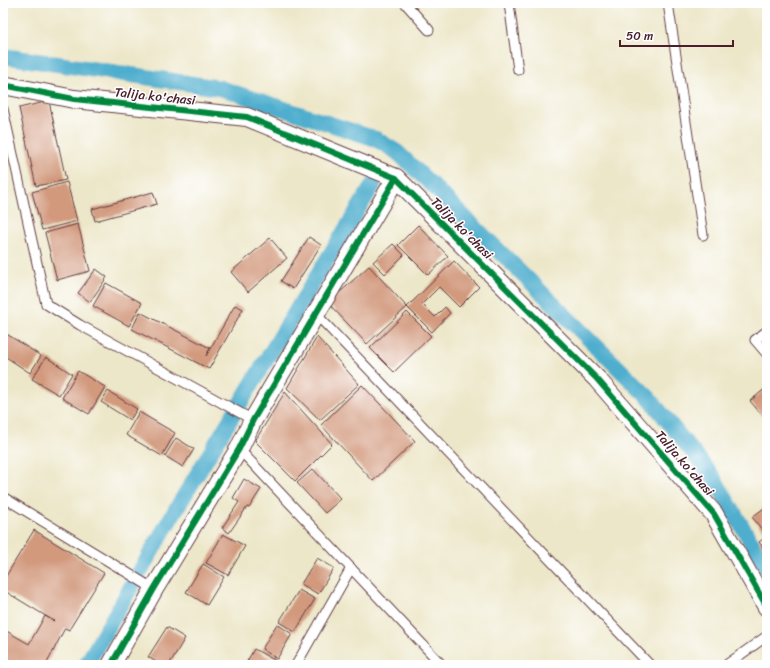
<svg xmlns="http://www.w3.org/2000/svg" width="770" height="668" viewBox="0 0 770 668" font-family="Sriracha,sans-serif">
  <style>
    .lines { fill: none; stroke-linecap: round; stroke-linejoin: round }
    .canal { stroke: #4faece; stroke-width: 16 }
    .building { fill: #d2997d }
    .service-casing { stroke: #623d43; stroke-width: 11 }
    .minor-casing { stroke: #623d43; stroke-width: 20 }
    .service { stroke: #fff; stroke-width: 9 }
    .minor { stroke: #fff; stroke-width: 18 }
    .cycleway-casing { stroke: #fff; stroke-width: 8 }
    .cycleway { stroke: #00873e; stroke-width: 6 }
    .labels { text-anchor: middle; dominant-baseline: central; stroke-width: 3; stroke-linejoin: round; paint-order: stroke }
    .street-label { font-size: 13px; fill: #4a1f2b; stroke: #fff }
  </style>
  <rect width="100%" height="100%" fill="#fff"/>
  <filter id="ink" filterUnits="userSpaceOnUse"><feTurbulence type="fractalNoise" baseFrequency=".025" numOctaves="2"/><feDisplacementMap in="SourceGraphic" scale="8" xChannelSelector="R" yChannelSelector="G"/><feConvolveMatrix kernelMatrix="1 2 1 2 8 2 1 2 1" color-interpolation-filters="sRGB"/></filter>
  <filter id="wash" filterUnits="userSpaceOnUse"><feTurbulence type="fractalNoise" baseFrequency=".012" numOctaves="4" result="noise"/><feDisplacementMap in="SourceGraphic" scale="16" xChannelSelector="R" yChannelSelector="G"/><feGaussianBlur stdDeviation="0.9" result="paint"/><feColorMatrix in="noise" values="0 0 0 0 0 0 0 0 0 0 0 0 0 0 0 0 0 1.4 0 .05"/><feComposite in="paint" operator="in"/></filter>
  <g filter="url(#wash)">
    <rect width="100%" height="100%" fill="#ede7c9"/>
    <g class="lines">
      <g class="canal">
        <path d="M 3,56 L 220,88 L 376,139 L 397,152 L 433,186 L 649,398 L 713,477 L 767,569"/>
        <path d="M 86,665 L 172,516 L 325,263 L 373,185"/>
      </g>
    </g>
    <g id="blocks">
      <g class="building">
        <path d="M 49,101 L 66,180 L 36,186 L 19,108 Z"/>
        <path d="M 67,182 L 77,221 L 42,230 L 32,192 Z"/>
        <path d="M 153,192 L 157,204 L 95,221 L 92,209 Z"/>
        <path d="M 78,224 L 90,271 L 57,280 L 45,233 Z"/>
        <path d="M 418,225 L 448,256 L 428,275 L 398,245 Z"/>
        <path d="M 309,237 L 321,245 L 293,289 L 281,281 Z"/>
        <path d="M 270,238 L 287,258 L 248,292 L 231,272 Z"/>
        <path d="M 393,244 L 404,255 L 385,274 L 373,262 Z"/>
        <path d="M 454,261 L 479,287 L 459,307 L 439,287 L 422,304 L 435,317 L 445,307 L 450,313 L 432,332 L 407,307 Z"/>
        <path d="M 369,266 L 407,307 L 367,344 L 328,303 Z"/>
        <path d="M 96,269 L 107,277 L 90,302 L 78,293 Z"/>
        <path d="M 106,283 L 142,303 L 129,326 L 93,306 Z"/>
        <path d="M 235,305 L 243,309 L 209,369 L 132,329 L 140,312 L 210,348 L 206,356 Z"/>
        <path d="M 407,312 L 431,336 L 394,372 L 370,348 Z"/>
        <path d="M 5,333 L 41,356 L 30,373 L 3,355 L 3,336 Z"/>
        <path d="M 317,337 L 359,384 L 320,420 L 287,388 Z"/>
        <path d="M 46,357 L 72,374 L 59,395 L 32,379 Z"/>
        <path d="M 78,371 L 105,387 L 89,414 L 62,398 Z"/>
        <path d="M 362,385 L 415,441 L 373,481 L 321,425 Z"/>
        <path d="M 767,387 L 767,421 L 750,401 Z"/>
        <path d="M 108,391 L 137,409 L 130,420 L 101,402 Z"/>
        <path d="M 285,392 L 332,444 L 295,481 L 255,441 Z"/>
        <path d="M 139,412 L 175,433 L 162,456 L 126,435 Z"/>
        <path d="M 176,438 L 194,449 L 183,467 L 165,456 Z"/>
        <path d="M 313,469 L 341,499 L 325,513 L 297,483 Z"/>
        <path d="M 244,479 L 261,489 L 249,508 L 247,507 L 229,533 L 222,528 L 239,502 L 233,498 Z"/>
        <path d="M 767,506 L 767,553 L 759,542 L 767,536 L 752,517 Z"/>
        <path d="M 34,530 L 104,573 L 69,630 L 65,628 L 46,665 L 3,665 L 3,629 L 29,644 L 45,616 L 54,621 L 3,590 L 3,581 Z"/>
        <path d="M 223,534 L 245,546 L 228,575 L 206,563 Z"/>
        <path d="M 317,558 L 334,568 L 318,594 L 301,584 Z"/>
        <path d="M 203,564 L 224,577 L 207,605 L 186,592 Z"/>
        <path d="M 299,590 L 315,599 L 295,632 L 279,622 Z"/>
        <path d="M 277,624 L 292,634 L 277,659 L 262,649 Z"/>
        <path d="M 167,627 L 185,638 L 169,665 L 161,665 L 148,657 Z"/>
        <path d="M 254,649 L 278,662 L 277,665 L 245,665 Z"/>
      </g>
    </g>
  </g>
  <g filter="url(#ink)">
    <use href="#blocks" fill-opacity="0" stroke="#623d43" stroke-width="1"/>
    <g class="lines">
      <g class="service-casing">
        <g id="service">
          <path d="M 405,3 L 429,30"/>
          <path d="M 509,3 L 518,70"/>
          <path d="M 668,3 L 703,235"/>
          <path d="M 3,109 L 46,304 L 80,325 L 253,420"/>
          <path d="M 316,314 L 650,665"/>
          <path d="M 767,331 L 755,340 L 767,354"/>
          <path d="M 239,449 L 442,665"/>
          <path d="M 3,497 L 154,589"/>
          <path d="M 296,665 L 351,568"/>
          <path d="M 726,665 L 767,636"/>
        </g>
      </g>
      <g class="minor-casing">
        <g id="minor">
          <path d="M 3,85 L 74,99 L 247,117 L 396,178 L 597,379 L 714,514 L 767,607"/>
          <path d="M 111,665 L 154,589 L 239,449 L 253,420 L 396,178"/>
        </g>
      </g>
      <use href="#service" class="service"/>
      <use href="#minor" class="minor"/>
      <g class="cycleway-casing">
        <g id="cycleway">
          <path d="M 3,85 L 74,99 L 247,117 L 396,178 L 597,379 L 714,514 L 767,607"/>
          <path d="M 111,665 L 154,589 L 239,449 L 253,420 L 396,178"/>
        </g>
      </g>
      <use href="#cycleway" class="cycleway"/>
    </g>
  </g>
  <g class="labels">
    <g class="street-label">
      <text transform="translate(155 96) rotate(6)">Talija ko'chasi</text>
      <text transform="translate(462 228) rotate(45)">Talija ko'chasi</text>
      <text transform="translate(685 463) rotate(49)">Talija ko'chasi</text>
    </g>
  </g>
  <rect width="770" height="668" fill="none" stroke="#fff" stroke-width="16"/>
  <path d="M620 40v6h113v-6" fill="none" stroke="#4a1f2b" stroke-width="2"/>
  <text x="626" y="40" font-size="12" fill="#4a1f2b" stroke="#ffffff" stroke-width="3" paint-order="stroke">50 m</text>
</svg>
